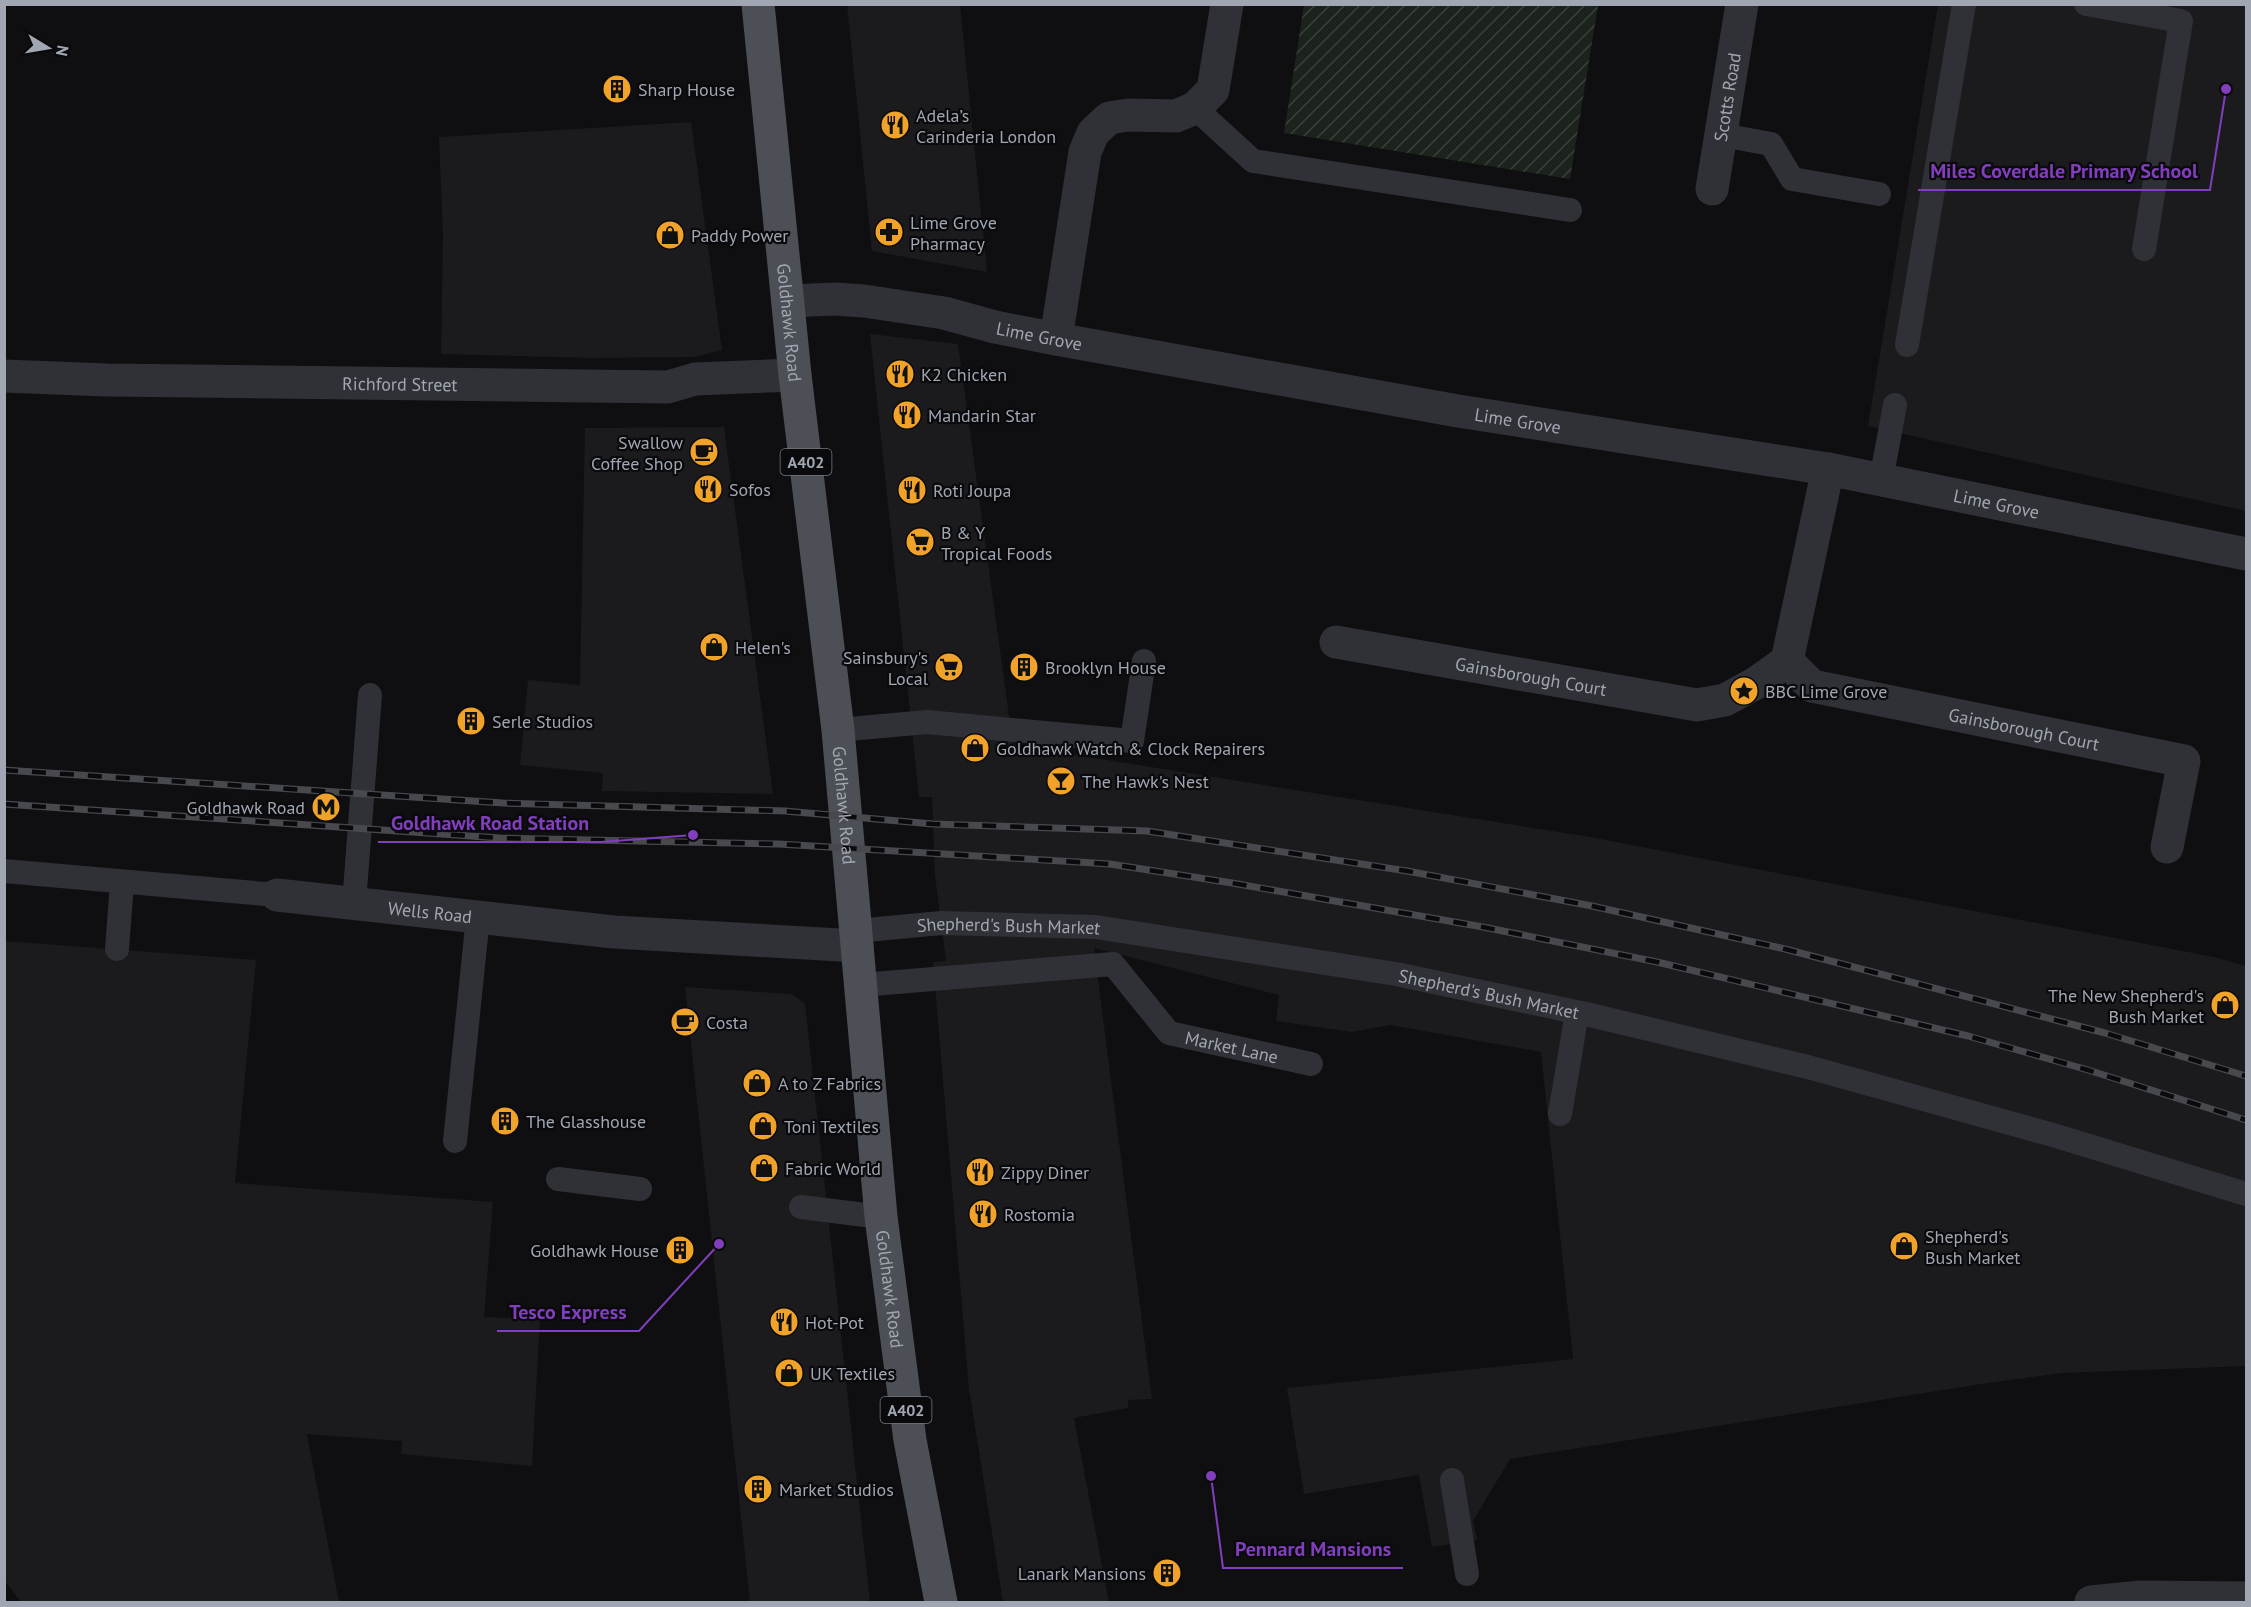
<svg xmlns="http://www.w3.org/2000/svg" width="2251" height="1607" viewBox="0 0 2251 1607" font-family="'PT Sans',sans-serif">
  <style>
    .built { fill: #1b1b1e }
    .garden { fill: url(#garden-furrows) }
    .lines { fill: none; stroke-linecap: round; stroke-linejoin: round }
    .service { stroke: #303136; stroke-width: 24 }
    .minor { stroke: #303136; stroke-width: 33 }
    .primary { stroke: #4c4f55; stroke-width: 33 }
    .rail-casing { stroke: #47494f; stroke-width: 7 }
    .rail { stroke: #0a0a0c; stroke-width: 4.5; stroke-dasharray: 14; stroke-linecap: butt }
    .labels { text-anchor: middle; dominant-baseline: central; stroke-width: 4.5; stroke-linejoin: round; paint-order: stroke }
    .shield { fill: #0a0a0c; stroke: #737880; stroke-width: 1.5 }
    .shield-label { font-size: 16px; font-weight: bold; fill: #a0a7b2 }
    .poi-label { font-size: 18px; fill: #a0a7b2; stroke: #0a0a0c; text-anchor: start }
    .street-label { font-size: 18px; fill: #a0a7b2; stroke: #0a0a0c }
    .leader { fill: none; stroke: #813ebd; stroke-width: 2 }
    .callout-dot { fill: #813ebd; stroke: #0a0a0c; stroke-width: 2 }
    .callout-label { font-size: 20px; text-anchor: middle; font-weight: bold; fill: #813ebd; stroke: #0a0a0c; stroke-width: 4.5; stroke-linejoin: round; paint-order: stroke }
  </style>
  <defs>
    <pattern id="garden-furrows" width="10" height="10" patternUnits="userSpaceOnUse" patternTransform="scale(1.5)"><rect width="10" height="10" fill="#1c231c"/><path d="M-1 1l2-2M0 10L10 0M9 11l2-2" fill="none" stroke="#3a403b"/></pattern>
  </defs>
  <rect width="100%" height="100%" fill="#0f0f11"/>
  <g class="built">
    <path d="M 847,5 L 960,5 L 987,272 L 872,251 Z"/>
    <path d="M 1938,5 L 2246,5 L 2246,511 L 1868,426 Z"/>
    <path d="M 691,122 L 722,350 L 694,357 L 592,358 L 441,354 L 443,234 L 439,137 Z"/>
    <path d="M 870,334 L 958,344 L 1013,745 L 1590,837 L 2214,957 L 2246,966 L 2246,1366 L 2062,1373 L 1981,1384 L 1510,1459 L 1473,1521 L 1477,1540 L 1432,1547 L 1419,1475 L 1304,1494 L 1287,1388 L 1573,1359 L 1541,1052 L 1390,1025 L 1352,1032 L 1276,1021 L 1279,995 L 1094,948 L 1152,1399 L 1128,1400 L 1128,1408 L 1074,1418 L 1109,1602 L 1003,1602 L 969,1389 L 933,962 L 946,961 L 935,875 L 932,797 L 919,797 Z"/>
    <path d="M 724,427 L 773,794 L 602,791 L 603,773 L 520,765 L 528,680 L 580,685 L 585,428 Z"/>
    <path d="M 5,941 L 256,960 L 235,1183 L 493,1202 L 484,1317 L 540,1319 L 532,1466 L 401,1454 L 402,1441 L 307,1434 L 339,1602 L 21,1602 L 5,1581 Z"/>
    <path d="M 685,987 L 792,994 L 805,1004 L 870,1602 L 750,1602 Z"/>
  </g>
  <path class="garden" d="M 1304,5 L 1598,5 L 1570,179 L 1284,133 Z"/>
  <g class="lines">
    <g class="service">
      <path d="M 2086,4 L 2181,21 L 2144,249"/>
      <path d="M 1195,108 L 1253,161 L 1570,210"/>
      <path d="M 1722,135 L 1771,144 L 1792,179 L 1879,194"/>
      <path d="M 1907,345 L 1964,4"/>
      <path d="M 1881,480 L 1895,405"/>
      <path d="M 838,730 L 927,722 L 1132,741 L 1144,661"/>
      <path d="M 4,871 L 277,895"/>
      <path d="M 354,903 L 370,695"/>
      <path id="s1" d="M 856,931 L 941,923 L 1096,927 L 1396,974 L 1586,1014 L 1808,1067 L 2053,1135 L 2246,1194"/>
      <path d="M 117,949 L 122,883"/>
      <path id="s2" d="M 861,985 L 1113,964 L 1169,1033 L 1311,1064"/>
      <path d="M 1560,1114 L 1577,1013"/>
      <path d="M 455,1141 L 478,917"/>
      <path d="M 558,1179 L 640,1189"/>
      <path d="M 801,1207 L 881,1217"/>
      <path d="M 1452,1480 L 1467,1574"/>
    </g>
    <g class="minor">
      <path id="s3" d="M 1712,189 L 1742,4"/>
      <path id="s4" d="M 788,301 L 835,299 L 864,301 L 944,313 L 995,327 L 1056,339 L 1458,411 L 1828,469 L 2246,554"/>
      <path d="M 1056,339 L 1085,152 L 1093,133 L 1109,118 L 1128,115 L 1176,116 L 1195,108 L 1213,90 L 1227,4"/>
      <path id="s5" d="M 4,376 L 107,380 L 668,387 L 695,379 L 795,375"/>
      <path id="s6" d="M 1336,642 L 1697,705 L 1725,700 L 1756,683 L 1787,661 L 1812,686 L 2184,761 L 2167,847"/>
      <path d="M 1787,661 L 1828,469"/>
      <path id="s7" d="M 277,895 L 614,932 L 857,946"/>
      <path d="M 2091,1602 L 2141,1597 L 2246,1598"/>
    </g>
    <path class="primary" id="s8" d="M 758,4 L 795,375 L 838,730 L 881,1217 L 910,1440 L 941,1602"/>
    <g class="rail-casing">
      <g id="rail">
        <path d="M 4,770 L 503,803 L 785,811 L 933,824 L 1147,831 L 1407,871 L 1592,906 L 1785,949 L 2105,1033 L 2246,1076"/>
        <path d="M 4,804 L 500,838 L 779,844 L 1110,864 L 1232,883 L 1483,927 L 1657,962 L 1968,1036 L 2088,1070 L 2246,1120"/>
      </g>
    </g>
    <use href="#rail" class="rail"/>
  </g>
  <defs>
    <g id="building-disc" transform="scale(1.5)"><circle r="9.5" fill="#f0a328" stroke="#0a0a0c"/><path d="M-4-6H4V6H1V3H-1V6H-4ZM-2.5-4.3h1.7v1.8h-1.7ZM.8-4.3h1.7v1.8H.8ZM-2.5-1h1.7V.8h-1.7ZM.8-1h1.7V.8H.8Z" fill="#111"/></g>
    <g id="restaurant-disc" transform="scale(1.5)"><circle r="9.5" fill="#f0a328" stroke="#0a0a0c"/><path d="M-5-6h1v4h1v-4h1v4h1v-4h1v5L-1.5 .5V6h-2V.5L-5-1ZM5-6V6H3V1.5H1.5Q1.5-4 5-6Z" fill="#111"/></g>
    <g id="pharmacy-disc" transform="scale(1.5)"><circle r="9.5" fill="#f0a328" stroke="#0a0a0c"/><path d="M-2-6h4v4h4v4h-4v4h-4v-4h-4v-4h4Z" fill="#111"/></g>
    <g id="shop-disc" transform="scale(1.5)"><circle r="9.5" fill="#f0a328" stroke="#0a0a0c"/><path d="M-5-2.5h2.3a2.7 3.5 0 0 1 5.4 0H5L5.5 6h-11ZM-1.5-2.5h3a1.5 2.3 0 0 0-3 0Z" fill="#111"/></g>
    <g id="cafe-disc" transform="scale(1.5)"><circle r="9.5" fill="#f0a328" stroke="#0a0a0c"/><path d="M-5.5-4.5H6V0H3Q3 3.5 0 3.5H-2.5Q-5.5 3.5-5.5 0ZM3-3.2v2h1.7v-2ZM-6 4.5H4V6H-6Z" fill="#111"/></g>
    <g id="supermarket-disc" transform="scale(1.5)"><circle r="9.5" fill="#f0a328" stroke="#0a0a0c"/><path d="M-6-5.5h2.5l.6 2H6L4.5 2H-2.5L-4.4-4H-6ZM-1.5 3.2a1.3 1.3 0 1 0 .1 0ZM3 3.2a1.3 1.3 0 1 0 .1 0Z" fill="#111"/></g>
    <g id="sight-disc" transform="scale(1.5)"><circle r="9.5" fill="#f0a328" stroke="#0a0a0c"/><path d="M0-6L1.8-2.2L6-1.7L2.9 1.2L3.7 5.4L0 3.3L-3.7 5.4L-2.9 1.2L-6-1.7L-1.8-2.2Z" fill="#111"/></g>
    <g id="bar-disc" transform="scale(1.5)"><circle r="9.5" fill="#f0a328" stroke="#0a0a0c"/><path d="M-6-5H6L.8 .8V4.5H3.5V6h-7V4.5H-.8V.8Z" fill="#111"/></g>
    <g id="metro-disc" transform="scale(1.5)"><circle r="9.5" fill="#f0a328" stroke="#0a0a0c"/><path d="M-5.5 5V-5H-3L0 0L3-5H5.5V5H3V-.5L0 4L-3-.5V5Z" fill="#111"/></g>
  </defs>
  <g fill-rule="evenodd">
    <use href="#building-disc" x="617" y="89"/>
    <use href="#restaurant-disc" x="895" y="125"/>
    <use href="#pharmacy-disc" x="889" y="232"/>
    <use href="#shop-disc" x="670" y="235"/>
    <use href="#restaurant-disc" x="900" y="374"/>
    <use href="#restaurant-disc" x="907" y="415"/>
    <use href="#cafe-disc" x="704" y="452"/>
    <use href="#restaurant-disc" x="708" y="489"/>
    <use href="#restaurant-disc" x="912" y="490"/>
    <use href="#supermarket-disc" x="920" y="542"/>
    <use href="#shop-disc" x="714" y="647"/>
    <use href="#supermarket-disc" x="949" y="667"/>
    <use href="#building-disc" x="1024" y="667"/>
    <use href="#sight-disc" x="1744" y="691"/>
    <use href="#building-disc" x="471" y="721"/>
    <use href="#shop-disc" x="975" y="748"/>
    <use href="#bar-disc" x="1061" y="781"/>
    <use href="#metro-disc" x="326" y="807"/>
    <use href="#shop-disc" x="2225" y="1005"/>
    <use href="#cafe-disc" x="685" y="1022"/>
    <use href="#shop-disc" x="757" y="1083"/>
    <use href="#building-disc" x="505" y="1121"/>
    <use href="#shop-disc" x="763" y="1126"/>
    <use href="#shop-disc" x="764" y="1168"/>
    <use href="#restaurant-disc" x="980" y="1172"/>
    <use href="#restaurant-disc" x="983" y="1214"/>
    <use href="#shop-disc" x="1904" y="1246"/>
    <use href="#building-disc" x="680" y="1250"/>
    <use href="#restaurant-disc" x="784" y="1322"/>
    <use href="#shop-disc" x="789" y="1373"/>
    <use href="#building-disc" x="758" y="1489"/>
    <use href="#building-disc" x="1167" y="1573"/>
  </g>
  <g class="labels">
    <g class="shield">
      <rect x="780.5" y="449" width="51" height="26" rx="4.5"/>
      <rect x="880.5" y="1397" width="51" height="26" rx="4.5"/>
    </g>
    <g class="shield-label">
      <text x="806" y="462">A402</text>
      <text x="906" y="1410">A402</text>
    </g>
    <g class="poi-label">
      <text x="638" y="89">Sharp House</text>
      <text x="916" y="115">Adela’s<tspan x="916" dy="21">Carinderia London</tspan></text>
      <text x="910" y="222">Lime Grove<tspan x="910" dy="21">Pharmacy</tspan></text>
      <text x="691" y="235">Paddy Power</text>
      <text x="921" y="374">K2 Chicken</text>
      <text x="928" y="415">Mandarin Star</text>
      <text x="683" y="442" text-anchor="end">Swallow<tspan x="683" dy="21">Coffee Shop</tspan></text>
      <text x="729" y="489">Sofos</text>
      <text x="933" y="490">Roti Joupa</text>
      <text x="941" y="532">B &amp; Y<tspan x="941" dy="21">Tropical Foods</tspan></text>
      <text x="735" y="647">Helen's</text>
      <text x="928" y="657" text-anchor="end">Sainsbury's<tspan x="928" dy="21">Local</tspan></text>
      <text x="1045" y="667">Brooklyn House</text>
      <text x="1765" y="691">BBC Lime Grove</text>
      <text x="492" y="721">Serle Studios</text>
      <text x="996" y="748">Goldhawk Watch &amp; Clock Repairers</text>
      <text x="1082" y="781">The Hawk's Nest</text>
      <text x="305" y="807" text-anchor="end">Goldhawk Road</text>
      <text x="2204" y="995" text-anchor="end">The New Shepherd's<tspan x="2204" dy="21">Bush Market</tspan></text>
      <text x="706" y="1022">Costa</text>
      <text x="778" y="1083">A to Z Fabrics</text>
      <text x="526" y="1121">The Glasshouse</text>
      <text x="784" y="1126">Toni Textiles</text>
      <text x="785" y="1168">Fabric World</text>
      <text x="1001" y="1172">Zippy Diner</text>
      <text x="1004" y="1214">Rostomia</text>
      <text x="1925" y="1236">Shepherd's<tspan x="1925" dy="21">Bush Market</tspan></text>
      <text x="659" y="1250" text-anchor="end">Goldhawk House</text>
      <text x="805" y="1322">Hot-Pot</text>
      <text x="810" y="1373">UK Textiles</text>
      <text x="779" y="1489">Market Studios</text>
      <text x="1146" y="1573" text-anchor="end">Lanark Mansions</text>
    </g>
    <g class="street-label">
      <text stroke="none"><textPath href="#s3" startOffset="93">Scotts Road</textPath></text>
      <text stroke="none"><textPath href="#s8" startOffset="320">Goldhawk Road</textPath></text>
      <text stroke="none"><textPath href="#s4" startOffset="255">Lime Grove</textPath></text>
      <text stroke="none"><textPath href="#s5" startOffset="396">Richford Street</textPath></text>
      <text stroke="none"><textPath href="#s4" startOffset="741">Lime Grove</textPath></text>
      <text stroke="none"><textPath href="#s4" startOffset="1227">Lime Grove</textPath></text>
      <text stroke="none"><textPath href="#s6" startOffset="198">Gainsborough Court</textPath></text>
      <text stroke="none"><textPath href="#s6" startOffset="720">Gainsborough Court</textPath></text>
      <text stroke="none"><textPath href="#s8" startOffset="806">Goldhawk Road</textPath></text>
      <text stroke="none"><textPath href="#s7" startOffset="154">Wells Road</textPath></text>
      <text stroke="none"><textPath href="#s1" startOffset="153">Shepherd's Bush Market</textPath></text>
      <text stroke="none"><textPath href="#s1" startOffset="639">Shepherd's Bush Market</textPath></text>
      <text stroke="none"><textPath href="#s2" startOffset="406">Market Lane</textPath></text>
      <text stroke="none"><textPath href="#s8" startOffset="1292">Goldhawk Road</textPath></text>
    </g>
  </g>
  <path class="leader" d="M2226 89L2210 190H1918M693 835L601 842H378M719 1244L639 1331H497M1211 1476L1223 1568H1403"/>
  <g class="callout-dot">
    <circle cx="2226" cy="89" r="6"/>
    <circle cx="693" cy="835" r="6"/>
    <circle cx="719" cy="1244" r="6"/>
    <circle cx="1211" cy="1476" r="6"/>
  </g>
  <g class="callout-label">
    <text x="2064" y="178">Miles Coverdale Primary School</text>
    <text x="490" y="830">Goldhawk Road Station</text>
    <text x="568" y="1319">Tesco Express</text>
    <text x="1313" y="1556">Pennard Mansions</text>
  </g>
  <rect width="2251" height="1607" fill="none" stroke="#a0a7b2" stroke-width="12"/>
  <g transform="translate(48 48) rotate(101)" stroke="#0a0a0c" stroke-width="4.5" paint-order="stroke">
  <path d="M0-4.5L10 22L0 15L-10 22Z" fill="#a0a7b2"/>
  <text y="-9" font-size="16" font-weight="bold" text-anchor="middle" fill="#a0a7b2">N</text>
  </g>
</svg>
